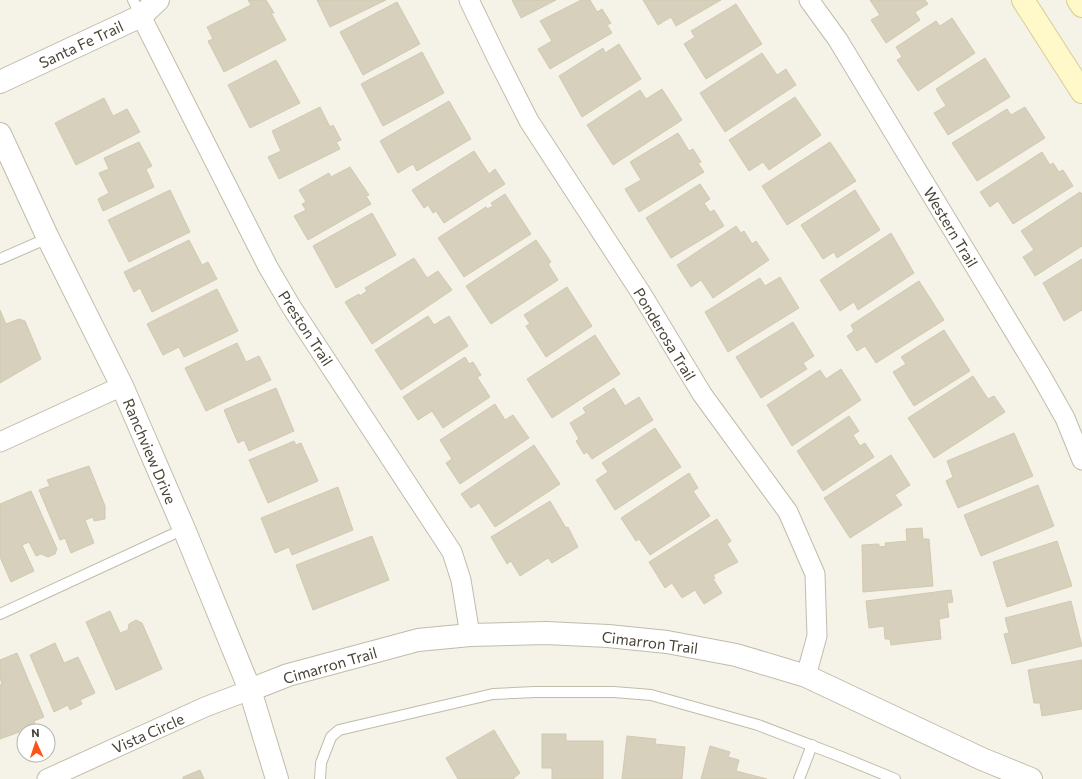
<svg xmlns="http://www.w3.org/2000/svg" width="1082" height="779" viewBox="0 0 1082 779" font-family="Commissioner,sans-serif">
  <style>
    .building { fill: #d7d0bc; stroke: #d2c9af }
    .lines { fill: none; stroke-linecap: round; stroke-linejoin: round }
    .service-casing { stroke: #c1bcaa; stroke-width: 12 }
    .minor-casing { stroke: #c1bcaa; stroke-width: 21 }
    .tertiary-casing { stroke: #c1bcaa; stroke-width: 24 }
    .secondary-casing { stroke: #d8cd95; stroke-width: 24 }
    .service { stroke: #fff; stroke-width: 10 }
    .minor { stroke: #fff; stroke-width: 19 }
    .tertiary { stroke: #fff; stroke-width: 22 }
    .secondary { stroke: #fff8c8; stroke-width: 22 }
    .labels { text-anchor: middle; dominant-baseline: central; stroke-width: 3.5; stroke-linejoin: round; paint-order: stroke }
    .street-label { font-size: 15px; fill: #494336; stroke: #fff }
  </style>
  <rect width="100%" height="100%" fill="#f5f2e8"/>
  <g class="building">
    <path d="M 248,0 L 266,0 L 274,13 L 271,13 L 286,40 L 224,72 L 208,41 L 213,39 L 207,27 L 251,5 Z"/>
    <path d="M 317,0 L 386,0 L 330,27 Z"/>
    <path d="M 512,0 L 556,0 L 521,18 Z"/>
    <path d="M 581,0 L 590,0 L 597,12 L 602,9 L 611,23 L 607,25 L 612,33 L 550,69 L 538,49 L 552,41 L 540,21 Z"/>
    <path d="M 643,0 L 721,0 L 676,26 L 671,17 L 658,25 Z"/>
    <path d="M 870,0 L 925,0 L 928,4 L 915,12 L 920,20 L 886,43 L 871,20 L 880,15 Z"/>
    <path d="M 397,2 L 420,44 L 363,75 L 340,32 Z"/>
    <path d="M 736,4 L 762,44 L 706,79 L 684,44 L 695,37 L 691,31 Z"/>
    <path d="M 952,18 L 975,53 L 918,91 L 897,60 L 902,57 L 896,47 L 936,21 L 940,26 Z"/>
    <path d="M 619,44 L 641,79 L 582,117 L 559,76 L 603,48 L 605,53 Z"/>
    <path d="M 422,52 L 444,93 L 383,126 L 361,84 Z"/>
    <path d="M 762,53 L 777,75 L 786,69 L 796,85 L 725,132 L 700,93 Z"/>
    <path d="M 985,58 L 1010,97 L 948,135 L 934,113 L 946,106 L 936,89 Z"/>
    <path d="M 276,60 L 300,103 L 250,128 L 228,85 Z"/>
    <path d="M 662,89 L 682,120 L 613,165 L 587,125 L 640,90 L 646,99 Z"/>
    <path d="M 795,97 L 821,135 L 769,170 L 763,162 L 749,171 L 729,140 Z"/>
    <path d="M 104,98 L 113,116 L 127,109 L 140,132 L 76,165 L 55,123 Z"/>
    <path d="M 449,101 L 471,139 L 417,171 L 413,164 L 398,173 L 380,141 Z"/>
    <path d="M 320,107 L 330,127 L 333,125 L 341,140 L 336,142 L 340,149 L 279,179 L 268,157 L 281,151 L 272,131 Z"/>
    <path d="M 1025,107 L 1045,138 L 977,181 L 952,143 L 1007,109 L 1011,115 Z"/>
    <path d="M 678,133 L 689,151 L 693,149 L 701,162 L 698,163 L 704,172 L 639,212 L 625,189 L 641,180 L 630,162 Z"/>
    <path d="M 139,142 L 152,166 L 146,169 L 154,187 L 103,211 L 98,199 L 109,193 L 99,173 L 109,169 L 104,158 Z"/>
    <path d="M 830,142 L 856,181 L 787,225 L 762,186 Z"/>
    <path d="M 474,151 L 489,174 L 495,169 L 505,184 L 444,223 L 436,211 L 433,213 L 428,205 L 424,208 L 412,190 Z"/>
    <path d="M 1042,152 L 1050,165 L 1053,163 L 1059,172 L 1063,170 L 1073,186 L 1013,224 L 998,201 L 990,207 L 980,192 Z"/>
    <path d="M 350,167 L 369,195 L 366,196 L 371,204 L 308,240 L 294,216 L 306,210 L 302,204 L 306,202 L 299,190 L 329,173 L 331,177 Z"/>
    <path d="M 700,184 L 710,199 L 704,203 L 710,212 L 714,210 L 724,226 L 671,258 L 646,218 Z"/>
    <path d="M 170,190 L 190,232 L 129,262 L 108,220 Z"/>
    <path d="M 855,190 L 880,230 L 837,258 L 834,252 L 823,259 L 801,225 Z"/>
    <path d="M 1080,192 L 1082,194 L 1082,246 L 1035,276 L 1023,257 L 1034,250 L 1021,231 Z"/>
    <path d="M 505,194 L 531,234 L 464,277 L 438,238 L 486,207 L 487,209 L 493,206 L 491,203 Z"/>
    <path d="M 372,213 L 396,255 L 336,288 L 313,246 Z"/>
    <path d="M 736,226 L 741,233 L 744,231 L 752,244 L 756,241 L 769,260 L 713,298 L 701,280 L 691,287 L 677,265 Z"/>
    <path d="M 891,233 L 914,273 L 858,310 L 854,302 L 840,311 L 820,280 Z"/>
    <path d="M 189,240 L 202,265 L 208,262 L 217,279 L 152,312 L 140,288 L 134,292 L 124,272 Z"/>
    <path d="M 536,240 L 551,262 L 548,264 L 558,280 L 491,324 L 466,286 Z"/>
    <path d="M 414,258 L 427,278 L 438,271 L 452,290 L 372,344 L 345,302 L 359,294 L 360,296 L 367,291 L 365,288 Z"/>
    <path d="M 1082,259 L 1082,310 L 1064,321 L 1043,283 Z"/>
    <path d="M 780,277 L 799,308 L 728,352 L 705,312 L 760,278 L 765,286 Z"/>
    <path d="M 919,281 L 944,320 L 876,363 L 865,346 L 857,351 L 847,336 L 854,331 L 851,325 Z"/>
    <path d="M 567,287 L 592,326 L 546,357 L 526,326 L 530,324 L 524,315 Z"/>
    <path d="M 217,289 L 238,331 L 184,357 L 179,347 L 163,355 L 147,324 Z"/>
    <path d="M 0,310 L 6,324 L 19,319 L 25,321 L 41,359 L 0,383 Z"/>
    <path d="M 428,316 L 434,325 L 449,316 L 468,346 L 401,390 L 375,350 Z"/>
    <path d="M 793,322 L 814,356 L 803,363 L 807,369 L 761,398 L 736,357 Z"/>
    <path d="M 944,330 L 970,371 L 914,406 L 893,372 L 906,364 L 901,357 Z"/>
    <path d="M 595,335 L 620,374 L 552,418 L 527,379 Z"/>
    <path d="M 237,343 L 246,362 L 259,356 L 271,380 L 206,411 L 185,368 Z"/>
    <path d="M 465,357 L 469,364 L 473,362 L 481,375 L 477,377 L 490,397 L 443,428 L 432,411 L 418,420 L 403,397 Z"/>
    <path d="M 841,369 L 861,400 L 792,446 L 767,405 L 820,370 L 826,379 Z"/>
    <path d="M 973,376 L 988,399 L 994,396 L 1005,412 L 934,458 L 908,418 Z"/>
    <path d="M 276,388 L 294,431 L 249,451 L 244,440 L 238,443 L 224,410 Z"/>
    <path d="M 614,388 L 625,406 L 639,397 L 653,420 L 592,459 L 587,452 L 584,454 L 576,441 L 579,439 L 570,423 L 586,413 L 583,408 Z"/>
    <path d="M 495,404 L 505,420 L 513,415 L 529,438 L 460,484 L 446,463 L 452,459 L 440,440 Z"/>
    <path d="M 849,416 L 859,431 L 853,435 L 860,446 L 865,443 L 874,457 L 823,491 L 797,451 Z"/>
    <path d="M 655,428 L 681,467 L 615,510 L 596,480 L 608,472 L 602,463 Z"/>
    <path d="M 1014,433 L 1033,476 L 958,508 L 946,481 L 953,477 L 947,461 Z"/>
    <path d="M 294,441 L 296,445 L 301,443 L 318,481 L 268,503 L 249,460 Z"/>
    <path d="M 534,445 L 560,484 L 495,527 L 479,503 L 471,508 L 461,494 Z"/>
    <path d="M 891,455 L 910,485 L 895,495 L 902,505 L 850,538 L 824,498 Z"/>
    <path d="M 89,466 L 105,506 L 105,519 L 94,521 L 93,517 L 85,520 L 94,543 L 71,553 L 65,538 L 60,540 L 39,490 L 50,486 L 47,480 Z"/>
    <path d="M 689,473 L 698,488 L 693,491 L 710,516 L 650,555 L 639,539 L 636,541 L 621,518 Z"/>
    <path d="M 1038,485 L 1054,526 L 981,556 L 964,515 Z"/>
    <path d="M 338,487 L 353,530 L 292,555 L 289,547 L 275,553 L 261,518 Z"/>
    <path d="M 31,491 L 57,549 L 55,554 L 48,557 L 41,554 L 36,556 L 29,542 L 22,545 L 34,571 L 11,582 L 0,557 L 0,504 Z"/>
    <path d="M 550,501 L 566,528 L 568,527 L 578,547 L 552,563 L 548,558 L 520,576 L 511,561 L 507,564 L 491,537 Z"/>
    <path d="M 717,519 L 731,541 L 727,544 L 738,562 L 713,575 L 715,578 L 713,579 L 722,593 L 704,604 L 695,590 L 682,598 L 672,583 L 665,588 L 649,562 Z"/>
    <path d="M 922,528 L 923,539 L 929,539 L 933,586 L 863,592 L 862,545 L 879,544 L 879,547 L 886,546 L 885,543 L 907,541 L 906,529 Z"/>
    <path d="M 372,536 L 389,580 L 313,610 L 296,565 Z"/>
    <path d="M 1057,541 L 1072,586 L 1007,607 L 993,562 Z"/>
    <path d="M 951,590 L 953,602 L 947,603 L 949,617 L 939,619 L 941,639 L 891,645 L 890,639 L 885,639 L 884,626 L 869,628 L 866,601 Z"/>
    <path d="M 1071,601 L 1082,646 L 1012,664 L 1004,634 L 1009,633 L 1005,618 Z"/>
    <path d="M 110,611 L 120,633 L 128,630 L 129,624 L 136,620 L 142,623 L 162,669 L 116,690 L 86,622 Z"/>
    <path d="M 55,643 L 64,663 L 78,657 L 95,693 L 80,700 L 82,704 L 70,710 L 68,705 L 54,712 L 30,655 Z"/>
    <path d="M 17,653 L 44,717 L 34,721 L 36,726 L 0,739 L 0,685 L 2,684 L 0,678 L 0,660 Z"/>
    <path d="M 1082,660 L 1082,709 L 1042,716 L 1040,703 L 1034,703 L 1028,670 Z"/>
    <path d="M 494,730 L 520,773 L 513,779 L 458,779 L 446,758 Z"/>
    <path d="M 542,734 L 566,734 L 566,741 L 603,741 L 603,779 L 552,779 L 552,768 L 542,768 Z"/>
    <path d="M 627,736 L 656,739 L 655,744 L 685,747 L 682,779 L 622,779 Z"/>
    <path d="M 710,746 L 730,752 L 728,757 L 739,760 L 736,771 L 767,779 L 701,779 Z"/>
    <path d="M 200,770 L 204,779 L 183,779 L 183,777 Z"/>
  </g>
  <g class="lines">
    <g class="service-casing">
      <g id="service">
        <path d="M 133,0 L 141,16"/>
        <path d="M 0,259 L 48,238"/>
        <path d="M 0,614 L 184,529"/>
        <path d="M 320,779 L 321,763 L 331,737 L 339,730 L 493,694 L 535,692 L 614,692 L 651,695 L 758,725 L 839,756 L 895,779"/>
        <path d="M 799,779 L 812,745"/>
      </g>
    </g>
    <g class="minor-casing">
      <g id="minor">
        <path d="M 469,0 L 497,58 L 529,121 L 641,293 L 702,394 L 788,512 L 815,574 L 817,636 L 806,676"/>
        <path d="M 809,0 L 838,40 L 1040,374 L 1065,418 L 1082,460"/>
        <path d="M 141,16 L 268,267 L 292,308 L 452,552 L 461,580 L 470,635"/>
        <path d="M 0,442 L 122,386"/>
        <path d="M 47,779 L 205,707 L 250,690"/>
      </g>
    </g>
    <g class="tertiary-casing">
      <g id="tertiary">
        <path d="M 0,82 L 141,16 L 158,0"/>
        <path d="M 0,134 L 48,238 L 122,386 L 184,529 L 250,690 L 277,779"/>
        <path d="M 250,690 L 288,675 L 418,640 L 470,635 L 546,633 L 608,636 L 667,642 L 736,655 L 806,676 L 982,759 L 1031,779"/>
      </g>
    </g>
    <g class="secondary-casing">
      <g id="secondary">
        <path d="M 1023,0 L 1082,92"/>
        <path d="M 1078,0 L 1082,6"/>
      </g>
    </g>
    <use href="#service" class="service"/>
    <use href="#minor" class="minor"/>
    <use href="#tertiary" class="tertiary"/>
    <use href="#secondary" class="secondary"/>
  </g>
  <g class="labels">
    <g class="street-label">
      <text transform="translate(81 44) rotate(-25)">Santa Fe Trail</text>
      <text transform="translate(951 227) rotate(59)">Western Trail</text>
      <text transform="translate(306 328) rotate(57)">Preston Trail</text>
      <text transform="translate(665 334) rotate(59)">Ponderosa Trail</text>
      <text transform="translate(150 451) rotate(67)">Ranchview Drive</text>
      <text transform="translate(650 642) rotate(7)">Cimarron Trail</text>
      <text transform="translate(330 665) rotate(-16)">Cimarron Trail</text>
      <text transform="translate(148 733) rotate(-24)">Vista Circle</text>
    </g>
  </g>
  <g transform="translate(36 743) rotate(357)"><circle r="19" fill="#ffffff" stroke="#b6b4af"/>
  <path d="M0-3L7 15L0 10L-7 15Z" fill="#ff5215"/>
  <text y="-6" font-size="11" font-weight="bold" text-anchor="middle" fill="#494336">N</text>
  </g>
</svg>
